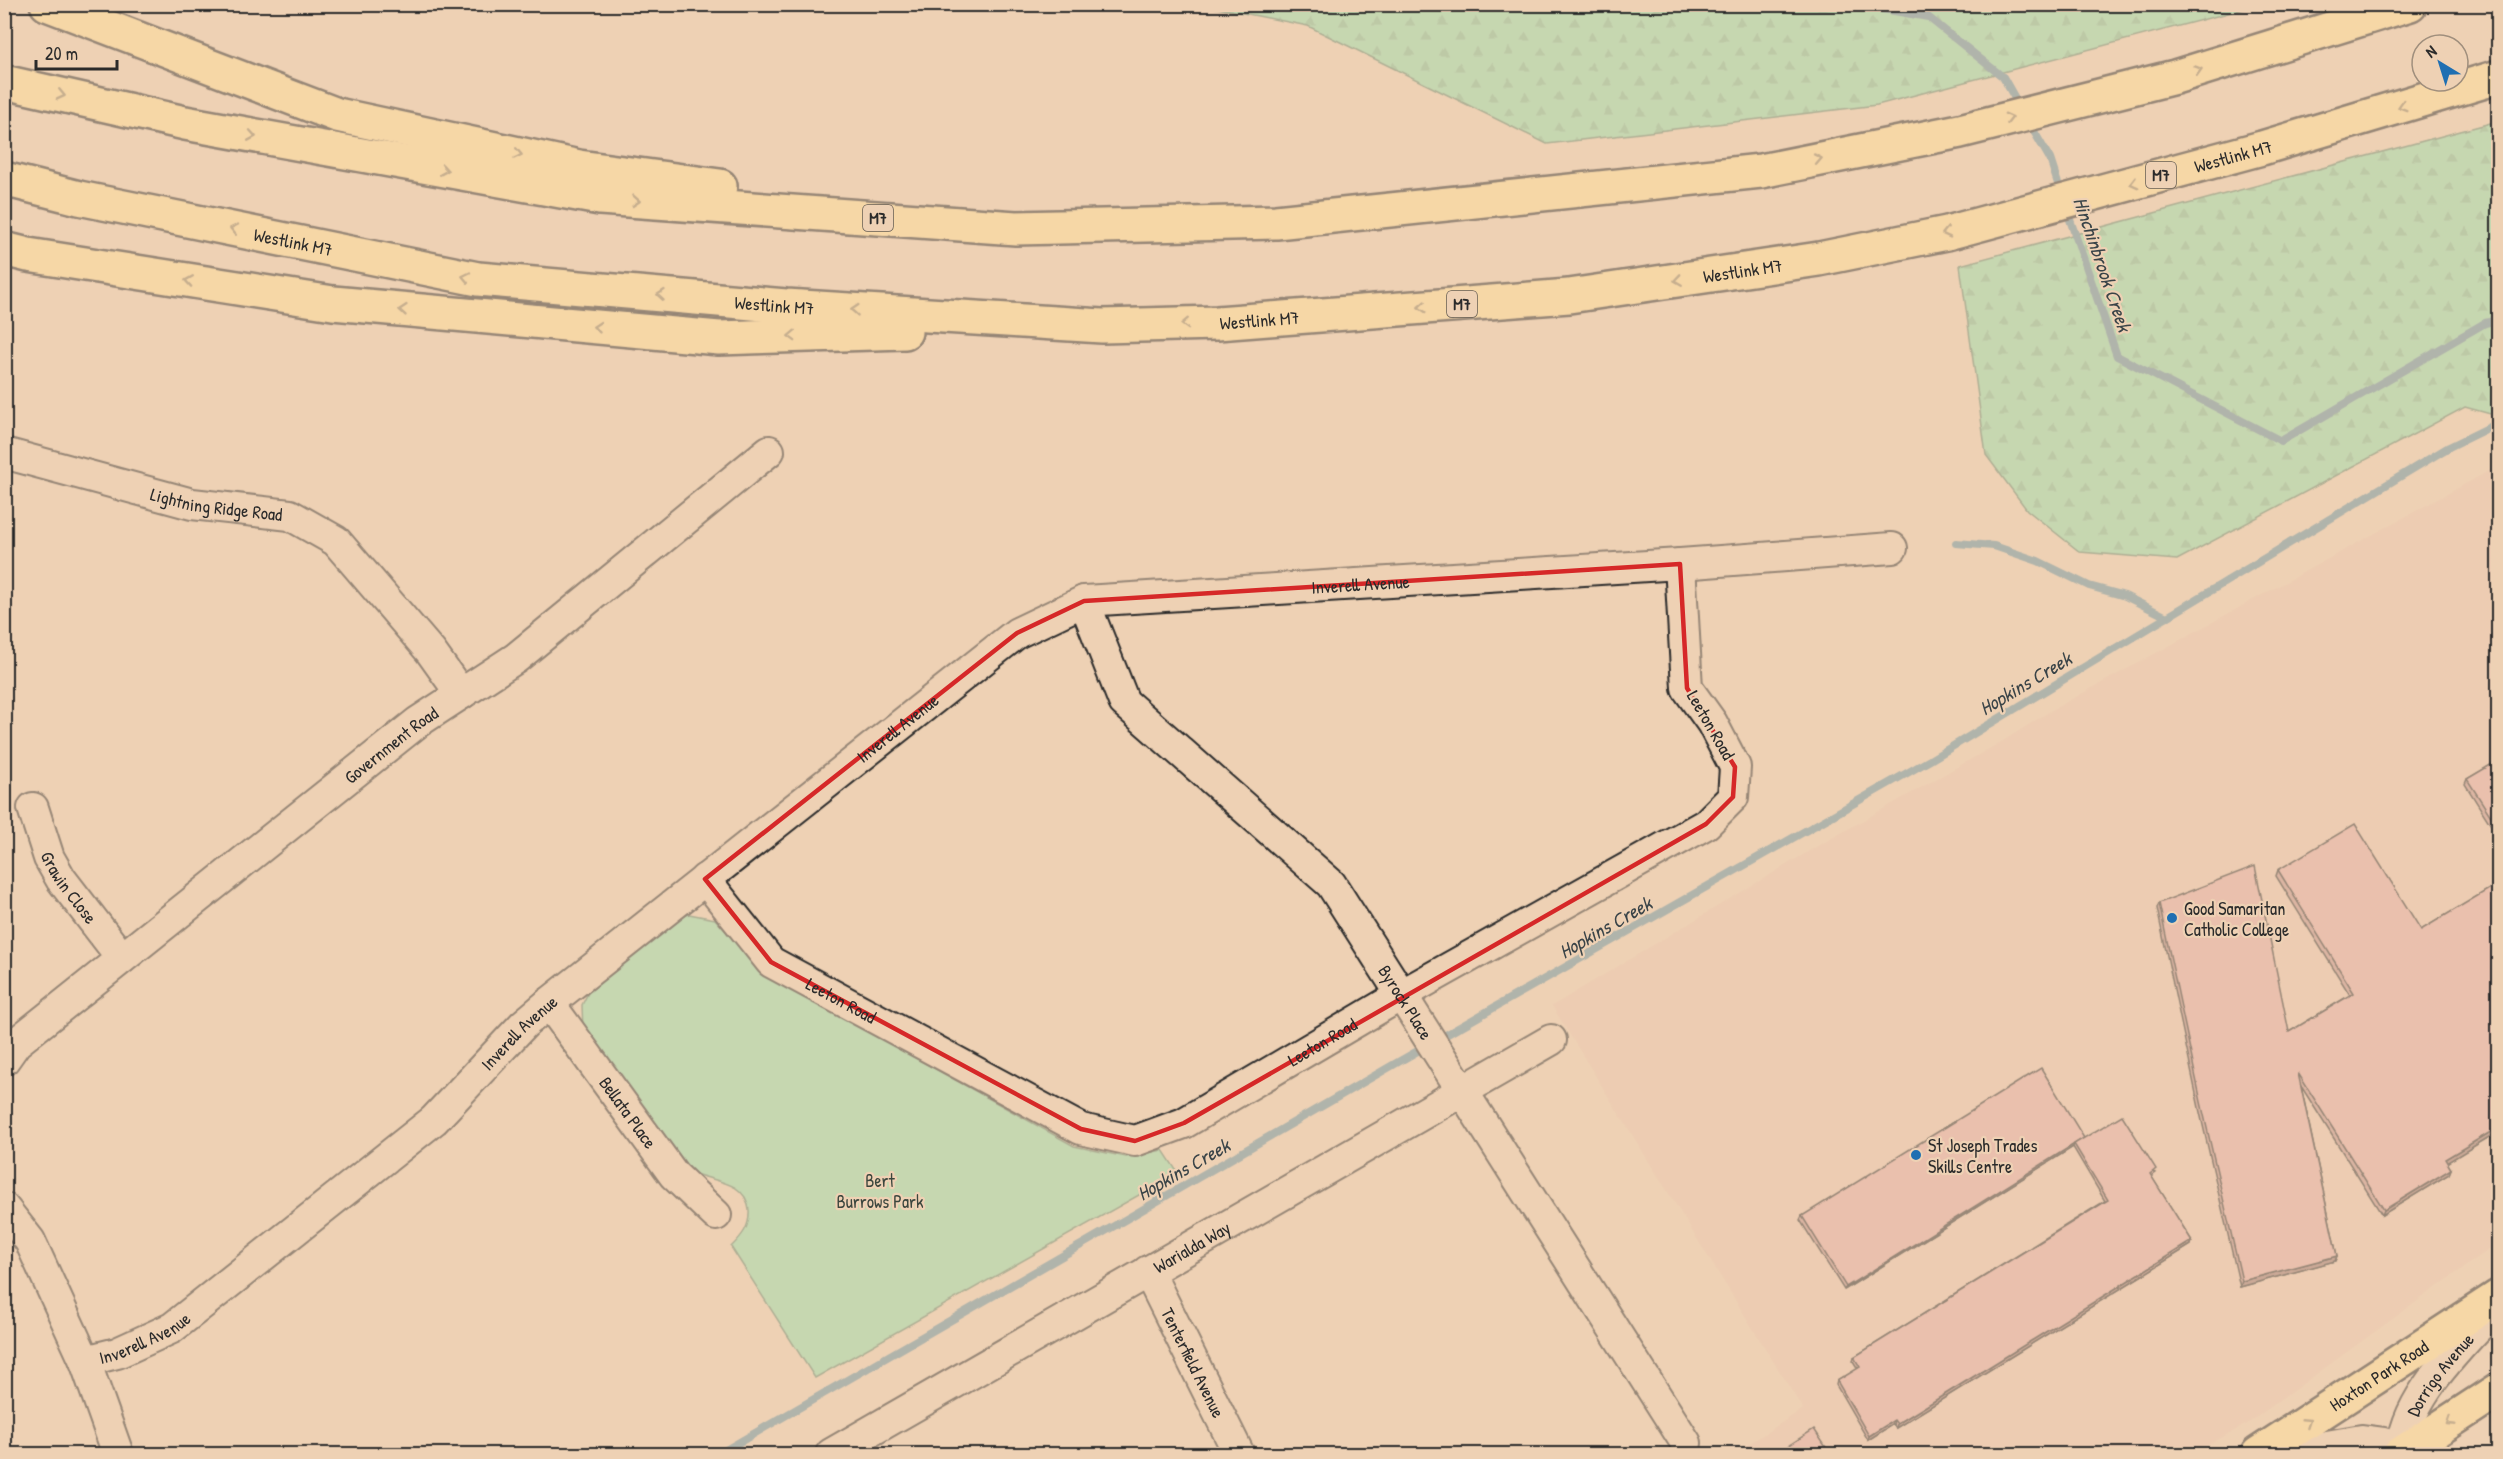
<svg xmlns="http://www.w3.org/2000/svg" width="2503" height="1459" viewBox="0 0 2503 1459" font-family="'Patrick Hand',sans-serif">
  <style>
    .built { fill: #ebc6af }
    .forest { fill: url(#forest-firs); stroke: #60846c; stroke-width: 1.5 }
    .park { fill: #96ddac; stroke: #60846c; stroke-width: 1.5 }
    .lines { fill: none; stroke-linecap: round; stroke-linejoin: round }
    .stream { stroke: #65909f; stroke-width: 8 }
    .minor-casing { stroke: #2b2b2b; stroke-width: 34 }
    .primary-casing { stroke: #2b2b2b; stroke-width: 38 }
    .motorway-casing { stroke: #2b2b2b; stroke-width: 38 }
    .minor { stroke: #eed1b4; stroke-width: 30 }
    .primary { stroke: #ffdd96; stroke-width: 33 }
    .motorway { stroke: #ffdd96; stroke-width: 33 }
    .wall { fill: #c5938d; stroke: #2b2b2b; stroke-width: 1.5 }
    .shaded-wall { fill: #a07873; stroke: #2b2b2b; stroke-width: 1.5 }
    .building { fill: #e5aba4; stroke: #2b2b2b; stroke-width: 1.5 }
    .oneway { stroke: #958460 }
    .marked { fill: none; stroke: #d62828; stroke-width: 4.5; stroke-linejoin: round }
    .poi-dot { fill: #1f6fb2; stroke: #eed1b4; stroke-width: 2 }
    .labels { text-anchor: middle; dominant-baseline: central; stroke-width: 4.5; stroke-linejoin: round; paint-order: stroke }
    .shield { fill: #eed1b4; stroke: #665d54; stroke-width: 1.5 }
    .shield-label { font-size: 16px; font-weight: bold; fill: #2b2b2b }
    .street-label { font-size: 18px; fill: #2b2b2b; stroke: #eed1b4 }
    .poi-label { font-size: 18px; fill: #2b2b2b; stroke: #eed1b4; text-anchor: start }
    .park-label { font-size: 18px; fill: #3b463e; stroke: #eed1b4 }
    .water-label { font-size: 20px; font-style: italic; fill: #3a4448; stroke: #eed1b4 }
  </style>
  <defs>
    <pattern id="forest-firs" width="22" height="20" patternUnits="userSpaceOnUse" patternTransform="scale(1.5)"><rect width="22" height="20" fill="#96ddac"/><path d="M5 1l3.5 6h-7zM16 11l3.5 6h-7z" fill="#81be94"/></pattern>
  </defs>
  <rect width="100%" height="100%" fill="#eed1b4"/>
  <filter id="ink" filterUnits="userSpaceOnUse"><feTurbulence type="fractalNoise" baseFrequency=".0167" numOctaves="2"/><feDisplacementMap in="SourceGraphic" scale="12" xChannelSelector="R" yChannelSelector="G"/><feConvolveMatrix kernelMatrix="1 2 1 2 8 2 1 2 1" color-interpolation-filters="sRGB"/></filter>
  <g filter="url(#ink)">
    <path class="built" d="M 2498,466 L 2498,1243 L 2247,1424 L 2191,1454 L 1733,1454 L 1803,1409 L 1552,1006 L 1811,850 L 2003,741 L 2052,710 Z"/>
    <g class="forest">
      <path d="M 1203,5 L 2259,4 L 2259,5 L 1877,105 L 1547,144 L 1308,26 Z"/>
      <path d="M 2498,121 L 2498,416 L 2465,407 L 2177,560 L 2080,552 L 2027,510 L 1986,455 L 1960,265 Z"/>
    </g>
    <path class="park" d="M 689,914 L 715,919 L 756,965 L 770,977 L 1074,1146 L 1126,1157 L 1163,1150 L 1178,1173 L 815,1378 L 731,1247 C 742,1236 750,1227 749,1210 C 746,1178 707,1182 686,1170 L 583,1031 L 582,1005 L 588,993 L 679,918 Z"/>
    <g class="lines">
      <g class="stream">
        <path d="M 900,4 L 926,10 L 977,4"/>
        <path d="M 1855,4 L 1928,17 L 2003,77 L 2021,109"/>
        <path d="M 2028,121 L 2050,159 L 2062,196"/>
        <path d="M 2066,208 L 2117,356 L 2281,441 L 2485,323 L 2498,320"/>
        <path d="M 1956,543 L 1994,546 L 2038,561 L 2089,586 L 2125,596 L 2167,617"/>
        <path d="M 719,1454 L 1400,1061 L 1930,760 L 2449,447 L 2494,425 L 2498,417"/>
      </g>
      <g class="minor-casing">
        <g id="minor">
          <path id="s1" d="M 4,453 L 192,504 L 290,515 L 336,541 L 431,652 L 461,694"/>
          <path id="s2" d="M 1084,601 L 1124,702 L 1331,884 L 1686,1443"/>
          <path id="s3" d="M 33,808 L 49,858 L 61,879 L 122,958"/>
          <path id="s4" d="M 705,879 L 771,962 L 1081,1129 L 1135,1141 L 1184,1123 L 1401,995 L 1706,824 L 1733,797 L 1735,767 L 1712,723 L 1687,688 L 1680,564"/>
          <path id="s5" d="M 549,1003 L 674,1175 L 716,1215"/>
          <path id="s6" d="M 4,1060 L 16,1043 L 418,722 L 516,658 L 769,451"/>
          <path d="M 4,1208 L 30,1241 L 85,1361 L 118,1454"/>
          <path id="s7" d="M 1148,1271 L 1239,1454"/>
          <path id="s8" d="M 85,1361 L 117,1353 L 172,1328 L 434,1120 L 524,1024 L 549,1003 L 1017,633 L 1084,601 L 1680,564 L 1892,548"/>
          <path id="s9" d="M 831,1454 L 1551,1040"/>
          <path d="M 2281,1454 L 2362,1440 L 2385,1443 L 2402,1453"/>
          <path id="s10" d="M 2402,1454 C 2403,1398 2463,1345 2498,1305"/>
        </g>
      </g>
      <g class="primary-casing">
        <g id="primary">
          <path id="s11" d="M 2258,1454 L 2498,1297"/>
          <path d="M 2400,1454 L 2498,1390"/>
        </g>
      </g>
      <g class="motorway-casing">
        <g id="motorway">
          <path d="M 47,4 L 337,115 L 579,167 L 720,186"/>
          <path d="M 4,82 L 185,123 L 600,198 L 1016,228 L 1276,222 L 1761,171 L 1960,131 L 2175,77 L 2410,4"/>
          <path id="s12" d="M 4,179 L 79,198 L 478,279 L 786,306 L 1102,326 L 1217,323 L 1569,296 L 1819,259 L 1947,233 L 2262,148 L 2498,77"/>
          <path d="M 4,249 L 28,255 L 333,303 L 719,338 L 905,332"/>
        </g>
      </g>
      <use href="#minor" class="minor"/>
      <use href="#primary" class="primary"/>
      <use href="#motorway" class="motorway"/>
    </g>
    <g class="wall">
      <path d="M 2499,760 L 2499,838 L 2465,784 L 2467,779 Z"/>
      <path d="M 2278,870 L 2421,930 L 2499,883 L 2499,1131 L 2447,1162 L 2451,1169 L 2449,1174 L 2382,1215 L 2301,1086 L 2337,1256 L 2335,1261 L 2240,1287 L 2199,1108 L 2157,908 L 2159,903 L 2289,1032 L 2350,995 L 2276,876 Z"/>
      <path d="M 2084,1138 L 2155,1173 L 2151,1176 L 2192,1241 L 2191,1245 L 1896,1428 L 1893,1424 L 1868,1440 L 1836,1385 L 1837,1381 L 1858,1369 L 1853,1361 L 1854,1357 L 2105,1201 L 2073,1147 L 1844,1290 L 1800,1220 L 1802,1216 Z"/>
    </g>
    <g class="shaded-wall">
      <path d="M 2499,1127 L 2499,1131 L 2443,1165 L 2445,1159 Z"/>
      <path d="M 2074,1144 L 2073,1147 L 1844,1290 L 1846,1287 Z"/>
      <path d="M 2451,1169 L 2449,1174 L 2382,1215 L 2384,1210 Z"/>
      <path d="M 2192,1241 L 2191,1245 L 1896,1428 L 1897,1424 Z"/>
      <path d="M 2337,1256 L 2335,1261 L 2240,1287 L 2242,1281 Z"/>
      <path d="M 1894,1420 L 1893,1424 L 1868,1440 L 1869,1436 Z"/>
    </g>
    <g class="building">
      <path d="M 2499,760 L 2499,829 L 2467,779 Z"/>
      <path d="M 2355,824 L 2421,930 L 2499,883 L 2499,1127 L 2445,1159 L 2451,1169 L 2384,1210 L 2298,1073 L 2337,1256 L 2242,1281 L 2201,1102 L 2159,903 L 2255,866 L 2289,1032 L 2354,993 L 2278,870 Z"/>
      <path d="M 2041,1068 L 2084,1138 L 1846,1287 L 1802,1216 Z"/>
      <path d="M 2122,1115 L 2156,1169 L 2150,1174 L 2192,1241 L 1897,1424 L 1894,1420 L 1869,1436 L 1837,1381 L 1860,1367 L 1854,1357 L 2108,1200 L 2074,1144 Z"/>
      <path d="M 1814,1429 L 1831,1455 L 1774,1455 Z"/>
    </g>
    <defs><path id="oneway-chevron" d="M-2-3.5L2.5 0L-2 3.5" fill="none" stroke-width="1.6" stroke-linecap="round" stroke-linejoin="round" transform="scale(1.5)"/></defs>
    <g class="oneway">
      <use href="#oneway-chevron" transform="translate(2198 70) rotate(-17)"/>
      <use href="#oneway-chevron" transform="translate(61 95) rotate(13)"/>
      <use href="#oneway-chevron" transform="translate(2402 106) rotate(163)"/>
      <use href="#oneway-chevron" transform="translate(2009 118) rotate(-14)"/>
      <use href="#oneway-chevron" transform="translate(252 136) rotate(10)"/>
      <use href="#oneway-chevron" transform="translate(518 154) rotate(12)"/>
      <use href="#oneway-chevron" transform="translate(1818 159) rotate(-11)"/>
      <use href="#oneway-chevron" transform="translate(444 170) rotate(10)"/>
      <use href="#oneway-chevron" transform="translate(2134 183) rotate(165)"/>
      <use href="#oneway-chevron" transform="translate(636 201) rotate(4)"/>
      <use href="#oneway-chevron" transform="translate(234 229) rotate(-168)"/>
      <use href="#oneway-chevron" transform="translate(1946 233) rotate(167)"/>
      <use href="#oneway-chevron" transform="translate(466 277) rotate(-168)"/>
      <use href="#oneway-chevron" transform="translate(1678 280) rotate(172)"/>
      <use href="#oneway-chevron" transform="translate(189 281) rotate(-171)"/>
      <use href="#oneway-chevron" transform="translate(661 295) rotate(-175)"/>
      <use href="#oneway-chevron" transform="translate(1422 307) rotate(176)"/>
      <use href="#oneway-chevron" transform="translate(403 310) rotate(-175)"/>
      <use href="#oneway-chevron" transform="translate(855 310) rotate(-176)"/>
      <use href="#oneway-chevron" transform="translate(1185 324) rotate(178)"/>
      <use href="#oneway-chevron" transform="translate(597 327) rotate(-175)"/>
      <use href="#oneway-chevron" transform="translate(792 336) rotate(178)"/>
      <use href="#oneway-chevron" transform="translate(2307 1422) rotate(-33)"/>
      <use href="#oneway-chevron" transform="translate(2450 1422) rotate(147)"/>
    </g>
  </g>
  <path d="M0 0H2503V1459H0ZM 1680,564 L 1687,688 L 1735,767 L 1733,797 L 1706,824 L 1184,1123 L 1135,1141 L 1081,1129 L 771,962 L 705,879 L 1017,633 L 1084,601 Z" fill="#eed1b4" fill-opacity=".55" fill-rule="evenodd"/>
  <path class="marked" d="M 1680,564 L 1687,688 L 1735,767 L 1733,797 L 1706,824 L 1184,1123 L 1135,1141 L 1081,1129 L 771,962 L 705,879 L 1017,633 L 1084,601 Z"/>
  <g class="poi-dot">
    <circle cx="2172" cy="918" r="6"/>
    <circle cx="1916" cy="1155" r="6"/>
  </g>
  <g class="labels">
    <g class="shield">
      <rect x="2146" y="162" width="30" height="26" rx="4.5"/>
      <rect x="863" y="205" width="30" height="26" rx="4.5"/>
      <rect x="1447" y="291" width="30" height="26" rx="4.5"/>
    </g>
    <g class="shield-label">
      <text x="2161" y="175">M7</text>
      <text x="878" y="218">M7</text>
      <text x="1462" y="304">M7</text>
    </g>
    <g class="street-label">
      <text stroke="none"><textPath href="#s12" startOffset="2258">Westlink M7</textPath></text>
      <text stroke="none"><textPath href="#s12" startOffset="296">Westlink M7</textPath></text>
      <text stroke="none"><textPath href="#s12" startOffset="1754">Westlink M7</textPath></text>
      <text stroke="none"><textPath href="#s12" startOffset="782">Westlink M7</textPath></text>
      <text stroke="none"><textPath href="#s12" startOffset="1268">Westlink M7</textPath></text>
      <text stroke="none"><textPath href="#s1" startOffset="219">Lightning Ridge Road</textPath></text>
      <text stroke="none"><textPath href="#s8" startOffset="1540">Inverell Avenue</textPath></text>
      <text transform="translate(1711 725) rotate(60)">Leeton Road</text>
      <text stroke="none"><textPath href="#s8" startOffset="1036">Inverell Avenue</textPath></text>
      <text stroke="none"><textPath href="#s6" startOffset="500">Government Road</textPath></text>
      <text stroke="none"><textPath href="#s3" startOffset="88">Grawin Close</textPath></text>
      <text stroke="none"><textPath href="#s4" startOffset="186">Leeton Road</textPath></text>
      <text stroke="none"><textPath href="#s2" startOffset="524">Byrock Place</textPath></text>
      <text stroke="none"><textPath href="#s8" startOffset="550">Inverell Avenue</textPath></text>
      <text stroke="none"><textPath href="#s4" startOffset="726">Leeton Road</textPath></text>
      <text stroke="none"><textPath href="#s5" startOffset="135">Bellata Place</textPath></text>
      <text stroke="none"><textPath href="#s9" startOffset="416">Warialda Way</textPath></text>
      <text stroke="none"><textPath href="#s8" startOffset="64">Inverell Avenue</textPath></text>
      <text stroke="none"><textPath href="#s7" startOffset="102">Tenterfield Avenue</textPath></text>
      <text stroke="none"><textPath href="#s10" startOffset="90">Dorrigo Avenue</textPath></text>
      <text stroke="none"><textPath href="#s11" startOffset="144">Hoxton Park Road</textPath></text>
    </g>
    <g class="poi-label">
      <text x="2184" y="908">Good Samaritan<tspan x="2184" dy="21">Catholic College</tspan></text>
      <text x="1928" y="1145">St Joseph Trades<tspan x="1928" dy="21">Skills Centre</tspan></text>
    </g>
    <g class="park-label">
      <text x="880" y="1180">Bert<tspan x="880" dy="21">Burrows Park</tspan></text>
    </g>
    <g class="water-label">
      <text transform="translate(2103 264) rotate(71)">Hinchinbrook Creek</text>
      <text transform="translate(2025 683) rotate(-31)">Hopkins Creek</text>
      <text transform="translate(1605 927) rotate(-30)">Hopkins Creek</text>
      <text transform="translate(1183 1169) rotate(-30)">Hopkins Creek</text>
    </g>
  </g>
  <rect width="2503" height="1459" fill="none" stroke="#eed1b4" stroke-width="24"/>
  <rect x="12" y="12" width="2479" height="1435" fill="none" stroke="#2b2b2b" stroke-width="2" filter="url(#ink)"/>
  <g transform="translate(2440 63) rotate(322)"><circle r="28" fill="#eed1b4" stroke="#a08f7d" stroke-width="1.5"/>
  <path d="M0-4.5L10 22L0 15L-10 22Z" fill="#1f6fb2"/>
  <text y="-9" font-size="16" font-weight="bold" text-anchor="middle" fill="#2b2b2b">N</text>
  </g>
  <path d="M36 60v9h81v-9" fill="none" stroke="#2b2b2b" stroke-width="3"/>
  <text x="45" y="60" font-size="18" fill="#2b2b2b" stroke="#eed1b4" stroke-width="4.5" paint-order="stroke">20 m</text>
</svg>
